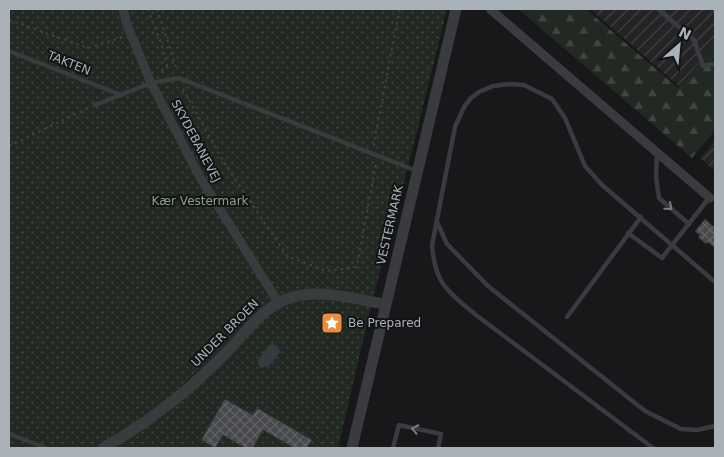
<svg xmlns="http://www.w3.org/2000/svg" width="724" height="457" viewBox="0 0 724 457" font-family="'DejaVu Sans',sans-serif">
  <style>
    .industrial { fill: url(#industrial-furrows) }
    .forest { fill: url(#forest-firs) }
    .park { fill: url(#park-dots) }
    .water { fill: #303c3f }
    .building { fill: url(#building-cross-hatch); stroke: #323235 }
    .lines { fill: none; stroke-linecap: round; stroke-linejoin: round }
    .path { stroke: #3f4245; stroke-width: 2; stroke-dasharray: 2.5 4; stroke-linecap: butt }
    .service { stroke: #393b3e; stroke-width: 4.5 }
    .minor { stroke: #393b3e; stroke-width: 9 }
    .tertiary { stroke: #393b3e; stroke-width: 11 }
    .oneway { stroke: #777c82 }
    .labels { text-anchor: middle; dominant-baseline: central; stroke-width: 4; stroke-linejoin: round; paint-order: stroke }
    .street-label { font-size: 12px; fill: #aab2b9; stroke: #131315 }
    .park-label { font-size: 12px; fill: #87a382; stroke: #131315 }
    .poi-label { font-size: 12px; fill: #aab2b9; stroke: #131315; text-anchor: start }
  </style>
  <defs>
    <pattern id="industrial-furrows" width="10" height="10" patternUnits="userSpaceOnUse" patternTransform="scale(1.25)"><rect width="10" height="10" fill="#242426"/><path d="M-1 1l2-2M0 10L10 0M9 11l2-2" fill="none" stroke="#414143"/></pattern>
    <pattern id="forest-firs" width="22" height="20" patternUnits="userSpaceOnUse" patternTransform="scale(1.25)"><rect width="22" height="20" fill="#222922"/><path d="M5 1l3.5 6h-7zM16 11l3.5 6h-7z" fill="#3f4640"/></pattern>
    <pattern id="park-dots" width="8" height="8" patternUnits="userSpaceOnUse" patternTransform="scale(1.25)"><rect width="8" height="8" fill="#222922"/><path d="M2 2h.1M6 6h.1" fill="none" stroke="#3f4640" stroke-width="1.8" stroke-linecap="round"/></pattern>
    <pattern id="building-cross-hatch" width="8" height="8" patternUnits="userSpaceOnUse" patternTransform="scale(1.25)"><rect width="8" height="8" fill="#47494c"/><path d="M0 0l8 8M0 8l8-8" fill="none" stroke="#5f6164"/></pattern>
  </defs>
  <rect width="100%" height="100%" fill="#18181a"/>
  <g class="industrial">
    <path d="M 590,9 L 715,9 L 715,45 L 679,86 Z"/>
    <path d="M 715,140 L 715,171 L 700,158 Z"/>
  </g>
  <path class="forest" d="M 518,9 L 586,9 L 678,88 L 715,44 L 715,130 L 692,158 Z"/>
  <path class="park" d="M 9,9 L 447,9 L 408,167 L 372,302 L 338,448 L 9,448 Z"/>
  <path class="water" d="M 270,344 L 275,345 L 279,348 L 280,352 L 269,366 L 261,368 L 258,364 L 258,360 Z"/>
  <g class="building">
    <path d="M 705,219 L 715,228 L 715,248 L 708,242 L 706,244 L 698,237 L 700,235 L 695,231 Z"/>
    <path d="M 225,399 L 253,415 L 257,408 L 312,440 L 307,448 L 294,448 L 263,430 L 253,448 L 245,448 L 223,435 L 215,448 L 201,440 Z"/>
  </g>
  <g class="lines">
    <g class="path">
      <path d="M 148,9 L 161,43 L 167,65 L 160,73"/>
      <path d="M 157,9 L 177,70"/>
      <path d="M 9,20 L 88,48 L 123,37"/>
      <path d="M 183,89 L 223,161 L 287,256 L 326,271 L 352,268 L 357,266 L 376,163"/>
      <path d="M 9,146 L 88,108"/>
      <path d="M 374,146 L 375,136 C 384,93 391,51 400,9"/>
    </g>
    <g class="service">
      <path d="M 658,9 L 694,40 L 703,66 L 715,64"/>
      <path d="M 9,51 L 121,95"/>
      <path d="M 95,105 L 151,83 L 179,78 L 417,171"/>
      <path d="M 657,153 L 656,177 L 659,198 L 689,224"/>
      <path d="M 437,222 L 447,244 L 488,286 L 645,411 L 681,429 L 697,430 L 715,426"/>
      <path d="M 628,233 L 662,258 L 709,198"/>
      <path d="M 567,317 L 641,217"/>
      <path d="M 9,434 L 46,448"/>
      <path d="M 393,448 L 399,425 L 441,434 L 438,448"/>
      <path d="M 653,448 L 476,315 C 448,291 435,285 432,245 L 455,127 L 464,107 L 471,98 L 479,92 L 493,86 L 510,84 L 524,85 L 552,99 L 565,118 L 585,166 L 602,185 L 715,282"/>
    </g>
    <g class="minor">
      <path d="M 123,9 L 127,25 L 151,83 L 201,179 L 278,302"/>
      <path d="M 490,9 L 710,198"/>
    </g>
    <g class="tertiary">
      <path d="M 103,448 C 134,431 163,410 190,387 C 202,376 214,365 226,353 C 248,330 268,299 302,295 C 328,291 360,300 385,304"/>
      <path d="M 352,448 L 456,9"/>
    </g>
  </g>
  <defs><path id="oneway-chevron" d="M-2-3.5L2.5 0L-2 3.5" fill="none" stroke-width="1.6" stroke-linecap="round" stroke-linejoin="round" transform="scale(1.25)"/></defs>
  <g class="oneway">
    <use href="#oneway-chevron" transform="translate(669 207) rotate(41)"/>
    <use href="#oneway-chevron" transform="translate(415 429) rotate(-168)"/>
  </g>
  <defs>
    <g id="sight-square" transform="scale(1.125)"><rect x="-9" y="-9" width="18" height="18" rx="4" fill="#eb8d3e" stroke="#131315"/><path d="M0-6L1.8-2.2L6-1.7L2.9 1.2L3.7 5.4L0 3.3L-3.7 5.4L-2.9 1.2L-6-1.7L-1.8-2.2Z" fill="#fff"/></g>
  </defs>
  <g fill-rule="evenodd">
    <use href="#sight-square" x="332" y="323"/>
  </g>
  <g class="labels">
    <g class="street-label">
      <text transform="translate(69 63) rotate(22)">TAKTEN</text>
      <text transform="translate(196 141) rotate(62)">SKYDEBANEVEJ</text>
      <text transform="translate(390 225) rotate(-77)">VESTERMARK</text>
      <text transform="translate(225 333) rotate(-45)">UNDER BROEN</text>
    </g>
    <g class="park-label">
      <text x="200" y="201">Kær Vestermark</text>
    </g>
    <g class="poi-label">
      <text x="348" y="323">Be Prepared</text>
    </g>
  </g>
  <rect width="724" height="457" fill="none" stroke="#aab2b9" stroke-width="20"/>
  <g transform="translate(679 45) rotate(27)" stroke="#131315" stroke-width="4" paint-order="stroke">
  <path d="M0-4L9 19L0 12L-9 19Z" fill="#aab2b9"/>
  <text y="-8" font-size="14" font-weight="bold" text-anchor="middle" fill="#aab2b9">N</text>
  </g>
</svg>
